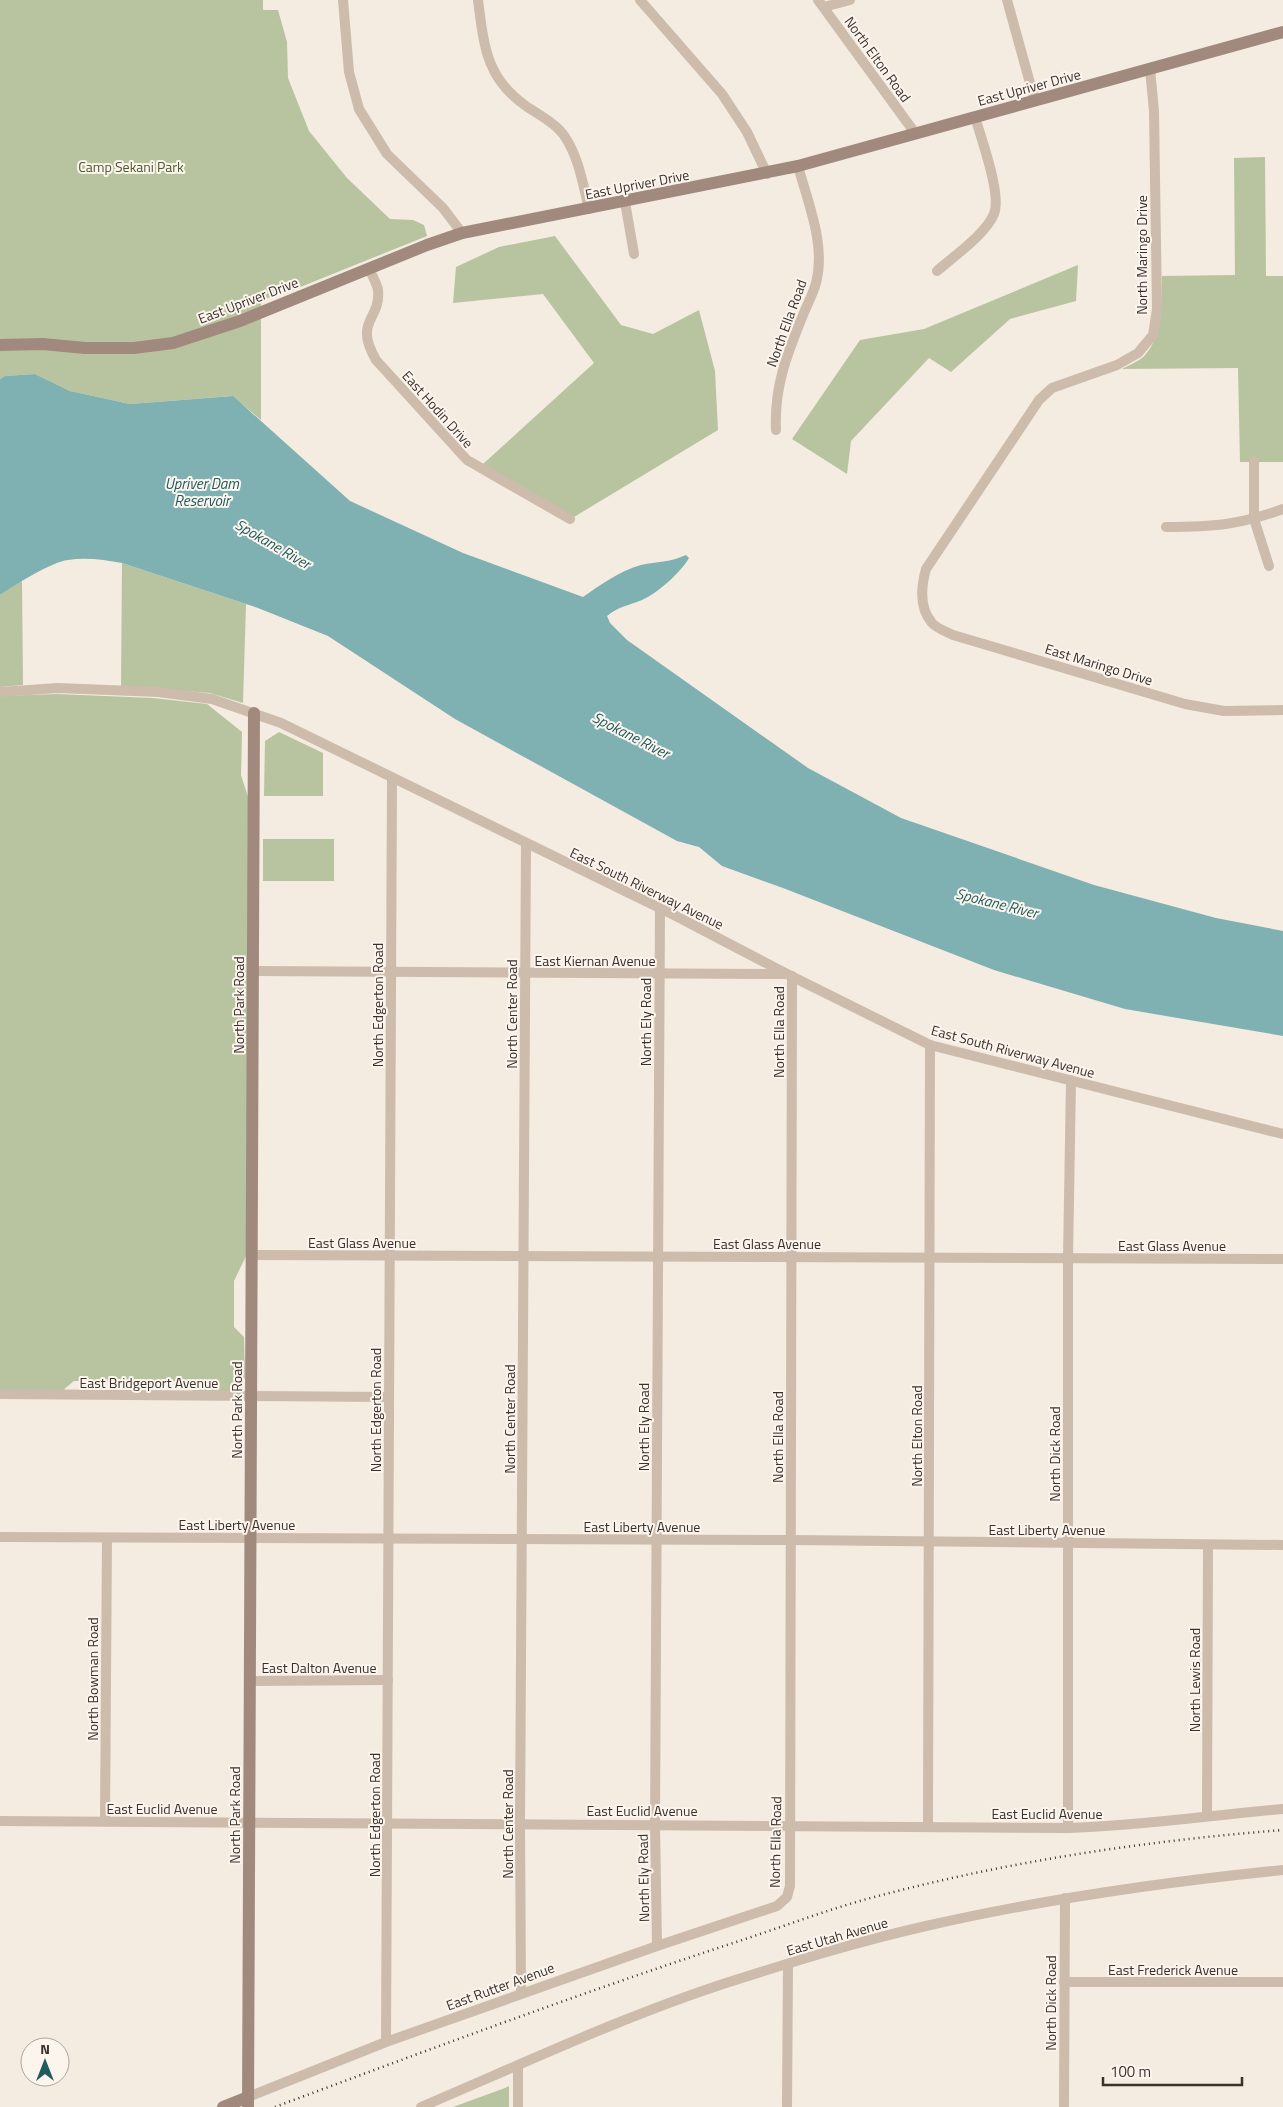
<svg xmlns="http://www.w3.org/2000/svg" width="1283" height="2107" viewBox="0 0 1283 2107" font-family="'Titillium Web',sans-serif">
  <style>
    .green { fill: #b8c4a0 }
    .water { fill: #7fb0b2 }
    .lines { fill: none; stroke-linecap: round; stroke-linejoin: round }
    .street { stroke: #cdbbac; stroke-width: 10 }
    .secondary { stroke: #a18a7d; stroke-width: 12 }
    .rail { stroke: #3b302b; stroke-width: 2.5; stroke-dasharray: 1 4; stroke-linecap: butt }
    .labels { text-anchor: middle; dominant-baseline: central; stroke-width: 4; stroke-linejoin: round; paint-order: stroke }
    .street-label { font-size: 14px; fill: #3b302b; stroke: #fbf5ee }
    .park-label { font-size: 14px; fill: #4a5a2e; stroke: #fbf5ee }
    .water-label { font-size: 15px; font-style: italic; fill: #1f5a5e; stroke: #fbf5ee }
  </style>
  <rect width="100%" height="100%" fill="#f4ebe1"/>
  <g class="green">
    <path d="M 0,0 L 263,0 L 263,10 L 278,10 L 287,42 L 288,78 L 309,131 L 347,178 L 390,219 L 413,220 L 424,225 L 427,236 L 288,292 L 261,300 L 261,420 L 232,396 L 130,404 L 70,391 L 35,374 L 5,376 L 0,379 Z"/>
    <path d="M 1265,157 L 1266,276 L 1283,276 L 1283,462 L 1240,462 L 1238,368 L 1122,369 C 1129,365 1140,361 1145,355 C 1164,334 1161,302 1162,276 L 1235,275 L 1234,158 Z"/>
    <path d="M 555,236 L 621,325 L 653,334 L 699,310 L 715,371 L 718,430 L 574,517 L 483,464 L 594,363 L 543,294 L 453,303 L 456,267 L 499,247 Z"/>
    <path d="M 1078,265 L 1076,301 L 1010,319 L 951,372 L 929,358 L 851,441 L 847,474 L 792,439 L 860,340 L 924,329 Z"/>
    <path d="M 122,563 L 246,604 L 243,703 L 210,693 L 121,686 Z"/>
    <path d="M 22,580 L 23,685 L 0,687 L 0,595 Z"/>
    <path d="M 57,694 L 153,698 L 207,704 L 242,732 L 241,775 L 249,800 L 246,1256 L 234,1281 L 234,1327 L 244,1337 L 245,1377 L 243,1383 L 234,1392 L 193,1391 L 181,1381 L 74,1381 L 63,1390 L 0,1390 L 0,696 Z"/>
    <path d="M 279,732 L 323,753 L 323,796 L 264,796 L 265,741 Z"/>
    <rect x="263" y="839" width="71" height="42"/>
    <path d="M 509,2086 L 509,2107 L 453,2107 L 505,2088 Z"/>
  </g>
  <path class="water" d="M 35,374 L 70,391 L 130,404 L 233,396 L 350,501 L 463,553 L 583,597 C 600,585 620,571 641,565 C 658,561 668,563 686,555 L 689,558 C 681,572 658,593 642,600 C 630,605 617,607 607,616 L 610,623 L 627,640 L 808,768 L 901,818 L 1094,885 L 1216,918 L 1283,931 L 1283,1036 L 1125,1009 L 994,970 L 783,888 L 722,866 L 699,847 L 677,841 L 455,719 L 328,636 L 258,608 L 122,563 C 105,560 86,557 68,560 C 51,562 15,585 0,595 L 0,379 L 5,376 Z"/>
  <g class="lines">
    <g class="street">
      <path d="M 343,0 L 349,72 L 359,109 L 387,154 L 443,208 L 462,233"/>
      <path d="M 478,0 C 484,46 486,78 526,106 C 539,115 557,124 565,137 C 579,158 583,185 589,209"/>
      <path d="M 640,0 L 722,94 L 747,132 L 767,174"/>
      <path d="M 818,0 L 915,133"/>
      <path d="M 1007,0 L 1035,101"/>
      <path d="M 824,7 L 850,0"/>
      <path d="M 1150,69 L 1154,111 L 1157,309 L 1153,335 L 1138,353 L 1117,365 L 1052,388 L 1039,400 L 926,569 C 921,587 919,608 932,623 C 936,628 947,632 953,635 L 1185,704 L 1224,711 L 1283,710"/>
      <path d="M 625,202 L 634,254"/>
      <path d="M 369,269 C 372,275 377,284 378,290 C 381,321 353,320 376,360 L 467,460 L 570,519"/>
      <path d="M 937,271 C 954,256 985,235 994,214 C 1002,195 981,138 975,117"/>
      <path d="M 776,430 C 774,386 787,355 803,315 C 807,305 813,294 816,283 C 826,245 808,203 798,166"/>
      <path d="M 1254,462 L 1254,519 L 1269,566"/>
      <path d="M 1166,527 C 1213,527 1239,525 1283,509"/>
      <path d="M 0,692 L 58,688 L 158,692 L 212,699 L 281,723 L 674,915 L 787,974 L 930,1045 L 1283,1134"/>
      <path d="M 253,971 L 784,974"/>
      <path d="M 251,1255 L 1283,1259"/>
      <path d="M 0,1394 L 388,1397"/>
      <path d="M 0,1537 L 790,1540 L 1283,1545"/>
      <path d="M 250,1681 L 388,1680"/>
      <path d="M 1207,1815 L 1208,1545"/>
      <path d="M 0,1821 L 1068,1828 C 1140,1826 1211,1815 1283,1809"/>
      <path d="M 105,1821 L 107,1538"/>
      <path d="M 928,1826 L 930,1045"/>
      <path d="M 1068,1828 L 1068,1258 L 1071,1080"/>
      <path d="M 657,1946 L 655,1824 L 660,909"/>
      <path d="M 1064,1982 L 1283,1982"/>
      <path d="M 521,1994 L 520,1824 L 526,844"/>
      <path d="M 386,2042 L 392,778"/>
      <path d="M 248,2097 L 386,2042 L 657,1946 L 777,1906 L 787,1897 L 790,1886 L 792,976"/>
      <path d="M 421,2107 C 522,2064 622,2017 726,1983 C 792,1962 859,1941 926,1926 C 1044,1899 1163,1882 1283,1870"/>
      <path d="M 518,2107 L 518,2066"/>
      <path d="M 787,2107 L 788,1964"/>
      <path d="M 1064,2107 L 1065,1898"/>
    </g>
    <g class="secondary">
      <path d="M 0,345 L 43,344 L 85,348 L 134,348 L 173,343 L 240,321 L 427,245 L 462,233 L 798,166 L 1283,32"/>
      <path d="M 223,2107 L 248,2097"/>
      <path d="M 248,2107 L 254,713"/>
    </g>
    <path class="rail" d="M 275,2107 C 425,2051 575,1995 727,1945 C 774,1930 820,1912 867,1899 C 1003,1862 1143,1841 1283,1830"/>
  </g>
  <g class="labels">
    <g class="street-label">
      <text transform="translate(878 59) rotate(54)">North Elton Road</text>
      <text transform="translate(1029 87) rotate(-15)">East Upriver Drive</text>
      <text transform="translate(637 184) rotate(-11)">East Upriver Drive</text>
      <text transform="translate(1141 255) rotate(-90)">North Maringo Drive</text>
      <text transform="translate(248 300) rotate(-21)">East Upriver Drive</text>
      <text transform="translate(786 323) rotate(-70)">North Ella Road</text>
      <text transform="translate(438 409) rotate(48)">East Hodin Drive</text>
      <text transform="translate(1099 664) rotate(17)">East Maringo Drive</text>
      <text transform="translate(647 888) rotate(26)">East South Riverway Avenue</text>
      <text x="595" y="960">East Kiernan Avenue</text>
      <text transform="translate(238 1005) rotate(-90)">North Park Road</text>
      <text transform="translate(377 1005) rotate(-90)">North Edgerton Road</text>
      <text transform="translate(511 1014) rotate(-90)">North Center Road</text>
      <text transform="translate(645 1022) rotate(-90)">North Ely Road</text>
      <text transform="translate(778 1032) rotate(-90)">North Ella Road</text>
      <text transform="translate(1013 1051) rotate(15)">East South Riverway Avenue</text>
      <text x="362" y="1242">East Glass Avenue</text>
      <text x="767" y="1243">East Glass Avenue</text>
      <text x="1172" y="1245">East Glass Avenue</text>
      <text x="149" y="1382">East Bridgeport Avenue</text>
      <text transform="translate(236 1410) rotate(-90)">North Park Road</text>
      <text transform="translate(375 1410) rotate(-90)">North Edgerton Road</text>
      <text transform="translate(509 1419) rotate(-90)">North Center Road</text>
      <text transform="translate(643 1427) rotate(-90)">North Ely Road</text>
      <text transform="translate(916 1436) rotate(-90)">North Elton Road</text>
      <text transform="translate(777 1437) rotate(-90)">North Ella Road</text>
      <text transform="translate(1054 1454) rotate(-90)">North Dick Road</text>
      <text x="237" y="1524">East Liberty Avenue</text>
      <text x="642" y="1526">East Liberty Avenue</text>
      <text x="1047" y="1529">East Liberty Avenue</text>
      <text x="319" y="1667">East Dalton Avenue</text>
      <text transform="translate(92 1679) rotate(-90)">North Bowman Road</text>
      <text transform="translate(1194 1680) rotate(-90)">North Lewis Road</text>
      <text x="162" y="1808">East Euclid Avenue</text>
      <text x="642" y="1810">East Euclid Avenue</text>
      <text x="1047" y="1813">East Euclid Avenue</text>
      <text transform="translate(234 1815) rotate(-90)">North Park Road</text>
      <text transform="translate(374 1815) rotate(-90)">North Edgerton Road</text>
      <text transform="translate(507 1824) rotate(-90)">North Center Road</text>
      <text transform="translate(775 1842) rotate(-89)">North Ella Road</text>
      <text transform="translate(643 1878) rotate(-91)">North Ely Road</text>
      <text transform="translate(837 1936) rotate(-16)">East Utah Avenue</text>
      <text x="1173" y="1969">East Frederick Avenue</text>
      <text transform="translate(500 1986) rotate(-20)">East Rutter Avenue</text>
      <text transform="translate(1050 2003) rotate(-90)">North Dick Road</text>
    </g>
    <g class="park-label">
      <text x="131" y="166">Camp Sekani Park</text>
    </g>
    <g class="water-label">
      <text x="202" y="483">Upriver Dam<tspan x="202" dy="17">Reservoir</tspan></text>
      <text transform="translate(273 544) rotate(30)">Spokane River</text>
      <text transform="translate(631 735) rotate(27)">Spokane River</text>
      <text transform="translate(997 903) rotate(14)">Spokane River</text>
    </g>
  </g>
  <g transform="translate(45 2062)"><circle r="24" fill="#fbf5ee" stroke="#aea6a0"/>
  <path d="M0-4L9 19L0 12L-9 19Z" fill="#1f5a5e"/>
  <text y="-8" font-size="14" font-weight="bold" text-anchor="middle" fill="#3b302b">N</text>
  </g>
  <path d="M1103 2077v8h139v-8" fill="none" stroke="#3b302b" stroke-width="2.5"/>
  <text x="1110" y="2077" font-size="15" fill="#3b302b" stroke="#fbf5ee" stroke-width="4" paint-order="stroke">100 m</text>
</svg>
